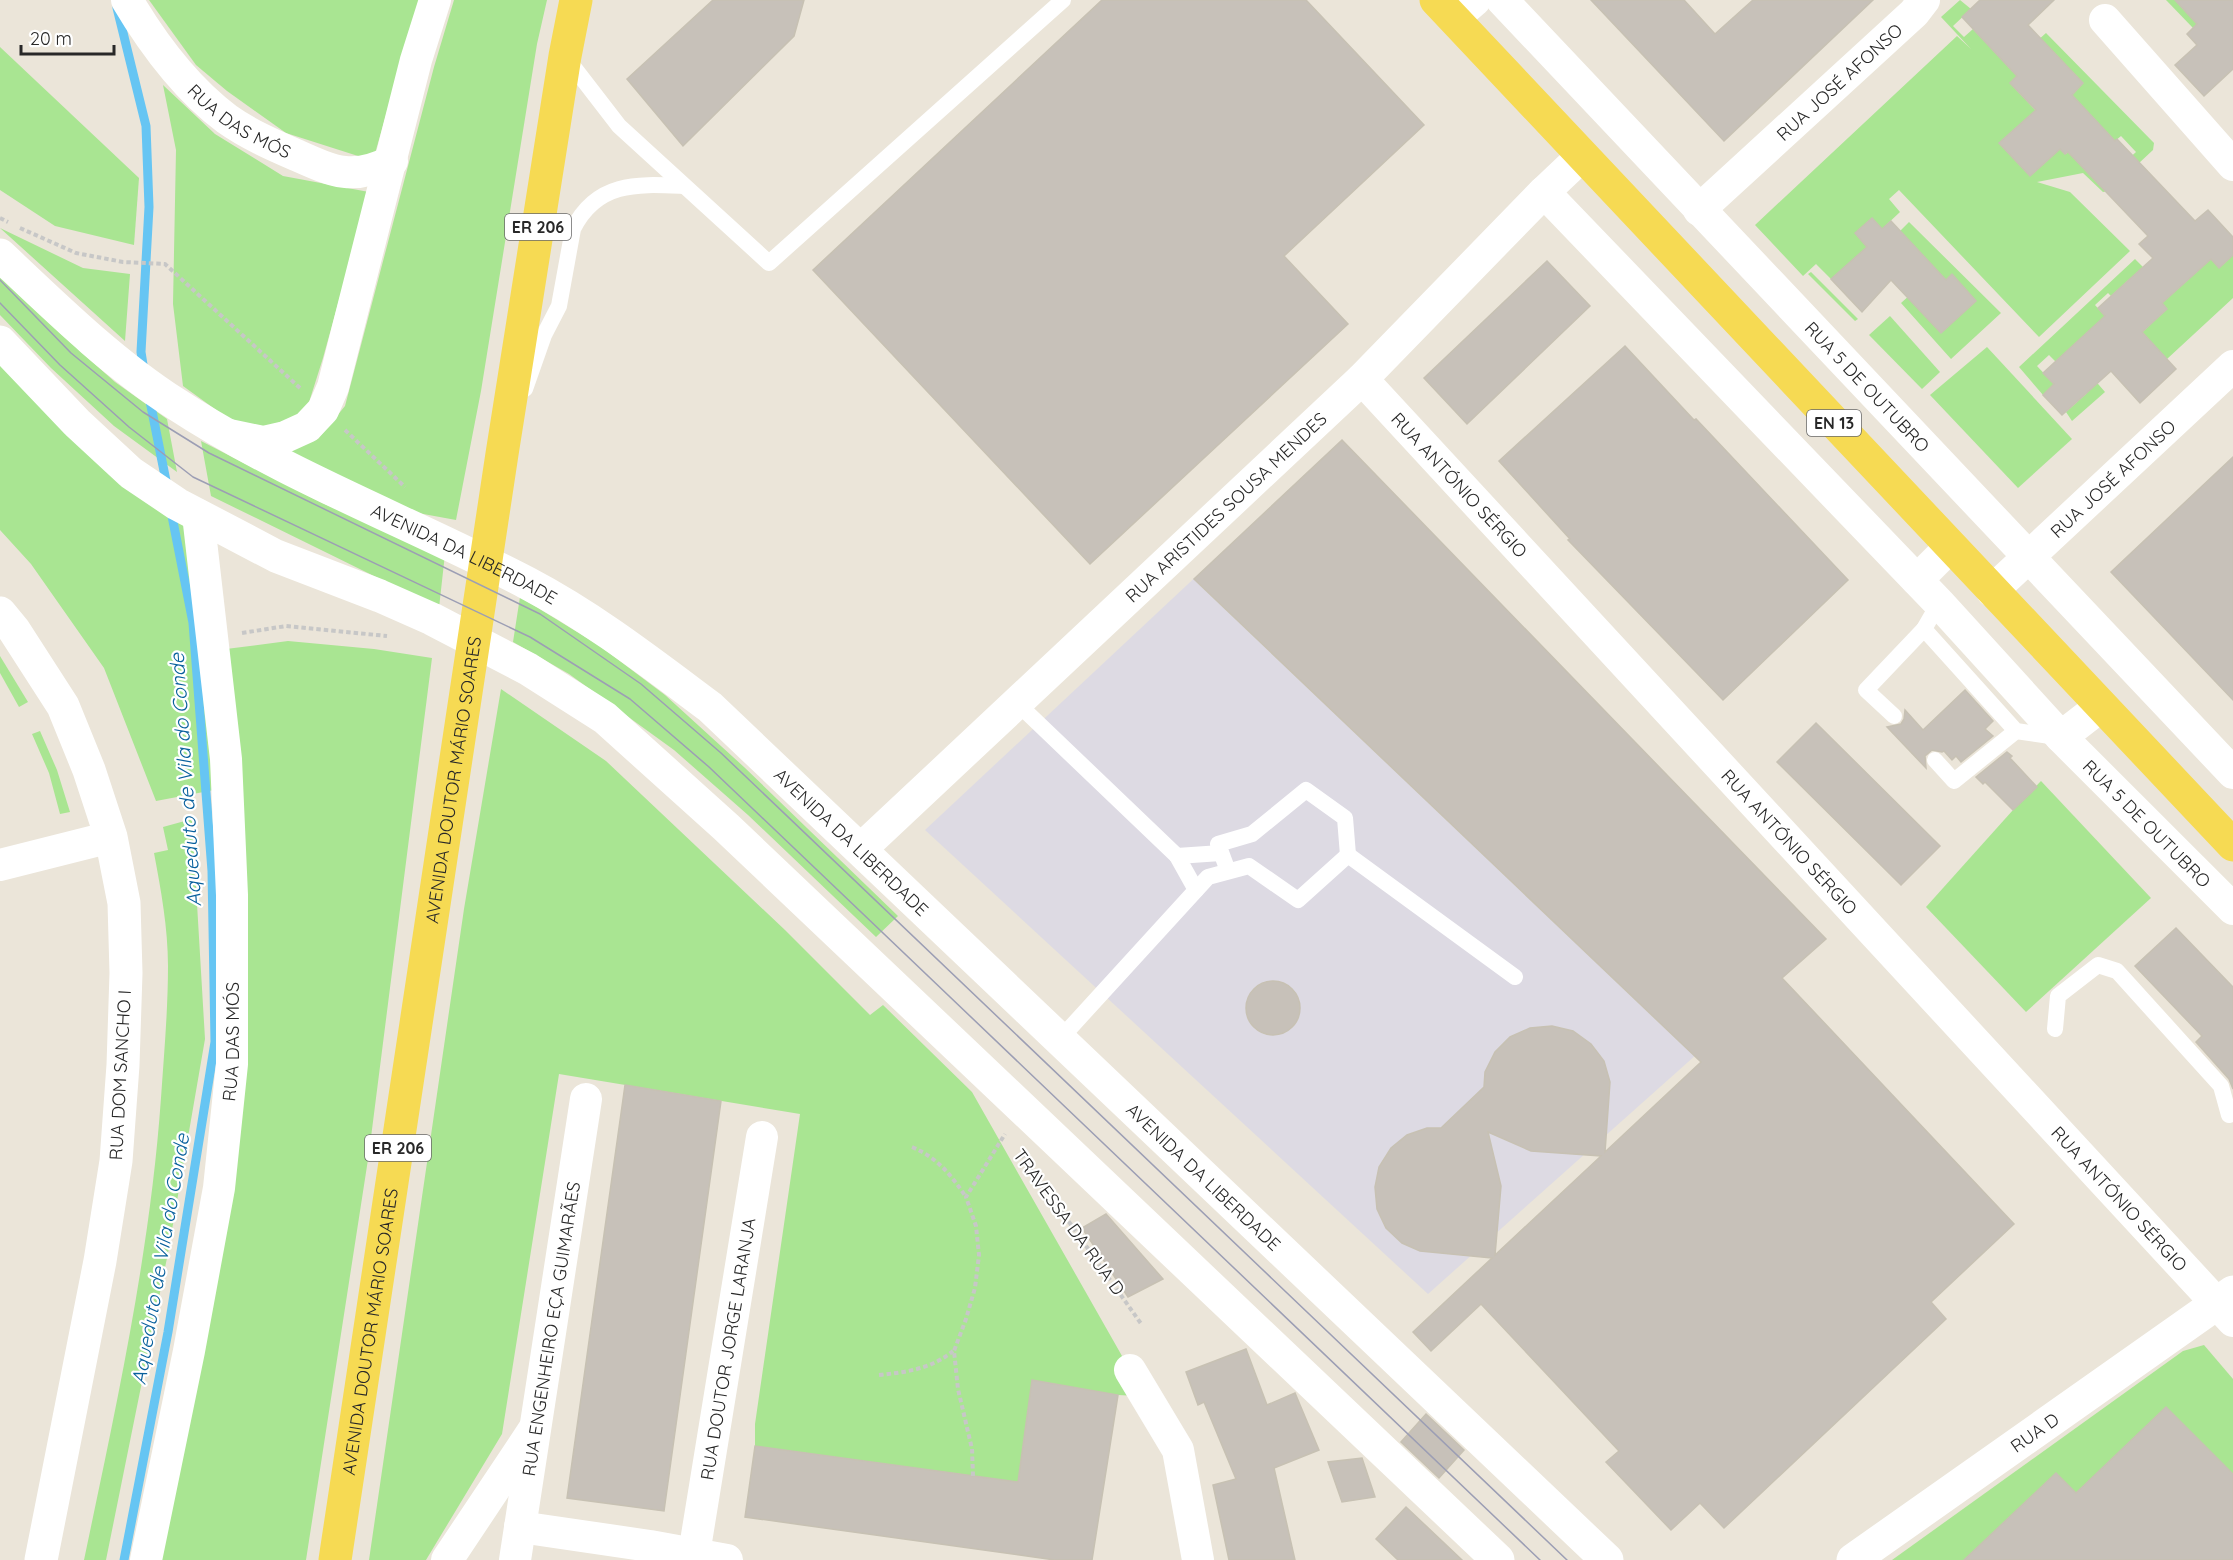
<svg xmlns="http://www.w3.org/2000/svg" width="2233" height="1560" viewBox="0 0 2233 1560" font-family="Quicksand,sans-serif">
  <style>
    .industrial { fill: #dddae3 }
    .green { fill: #a9e592 }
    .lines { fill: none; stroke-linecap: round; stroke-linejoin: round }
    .stream { stroke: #66c5f3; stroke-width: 9 }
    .building { fill: #c7c1b9; stroke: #c7c1b3; stroke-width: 1.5; fill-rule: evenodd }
    .path { stroke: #c7c7c7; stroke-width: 4; stroke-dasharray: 4.5 3; stroke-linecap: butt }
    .lane { stroke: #fff; stroke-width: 16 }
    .street { stroke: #fff; stroke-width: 32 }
    .secondary { stroke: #fff; stroke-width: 33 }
    .primary { stroke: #f6da53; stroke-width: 33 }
    .tram { stroke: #9c9eb4; stroke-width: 1.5 }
    .labels { text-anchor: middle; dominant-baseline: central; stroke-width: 4.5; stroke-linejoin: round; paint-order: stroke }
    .shield { fill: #fff; stroke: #686868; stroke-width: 1.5 }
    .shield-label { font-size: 16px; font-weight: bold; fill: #282828 }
    .street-label { font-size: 18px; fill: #282828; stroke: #fff }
    .water-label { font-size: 20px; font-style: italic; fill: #08609d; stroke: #fff }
  </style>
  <rect width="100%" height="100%" fill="#ebe5d9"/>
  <path class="industrial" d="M 1342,440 L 1826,939 L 1428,1294 L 925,830 Z"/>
  <g class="green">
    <path d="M 149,0 L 419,0 L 374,157 L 358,156 L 286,133 L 227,91 L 196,65 Z"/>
    <path d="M 454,0 L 547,0 L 537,44 L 481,391 L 456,520 L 407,511 L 280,451 L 318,439 L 345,406 L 434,67 Z"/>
    <path d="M 1960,0 L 1971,9 L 1953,26 L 1964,37 L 1973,29 L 2017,76 L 2010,83 L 2039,114 L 2030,176 L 2039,168 L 2036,164 L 2056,145 L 2066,154 L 2080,141 L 2100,185 L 2136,152 L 2121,136 L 2115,141 L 2072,95 L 2083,83 L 2049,48 L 2036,42 L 2046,33 L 2154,143 L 2153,150 L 2109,191 L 2103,192 L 2083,173 L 2037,182 L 2070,192 L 2130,251 L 2039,337 L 1899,190 L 1889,199 L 1900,212 L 1882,229 L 1872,218 L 1855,233 L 1870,250 L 1845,273 L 1841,270 L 1831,279 L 1816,264 L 1803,276 L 1755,225 L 1957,36 L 1971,49 L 1941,17 Z"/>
    <path d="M 2166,0 L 2175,0 L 2197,24 L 2193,28 Z"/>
    <path d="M 0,47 L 139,178 L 134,245 L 55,226 L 0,190 Z"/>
    <path d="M 163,85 L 215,134 L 283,176 L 369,192 L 323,358 L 305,415 L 260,428 L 230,420 L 183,386 L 173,304 L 176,150 Z"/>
    <path d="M 1909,222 L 2001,313 L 1951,359 L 1901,303 L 1911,294 L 1917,307 L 1941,333 L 1976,301 L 1952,274 L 1946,280 L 1900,231 Z"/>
    <path d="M 0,228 L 83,268 L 130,274 L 125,341 Z"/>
    <path d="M 2233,255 L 2233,298 L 2167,359 L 2136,338 L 2167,309 L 2162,303 L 2211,259 L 2219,268 Z"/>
    <path d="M 2135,259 L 2147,271 L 2133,276 L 2111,296 L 2108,293 L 2095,305 L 2105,316 L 2056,362 L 2049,355 L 2037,366 L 2054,384 L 2043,395 L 2019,367 Z"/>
    <path d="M 0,272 L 61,334 L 115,382 L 167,419 L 177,472 L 114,426 L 51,368 L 0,315 Z"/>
    <path d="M 1811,272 L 1858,319 L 1855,321 L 1808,274 Z"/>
    <path d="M 1890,316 L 1940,372 L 1922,389 L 1869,335 Z"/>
    <path d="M 1987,347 L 2072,439 L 2018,488 L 1930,395 Z"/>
    <path d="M 0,358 L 184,524 L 214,790 L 156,801 L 104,668 L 31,564 L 0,530 Z"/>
    <path d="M 2093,378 L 2105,392 L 2072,421 L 2066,412 L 2086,394 Z"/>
    <path d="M 201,441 L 322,503 L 445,554 L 439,608 L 211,496 Z"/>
    <path d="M 520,597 L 600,646 L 665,695 L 744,767 L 898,916 L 876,937 L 748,815 L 674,750 L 569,674 L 513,642 Z"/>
    <path d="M 288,641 L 374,649 L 432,658 L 369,1153 L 306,1560 L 159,1560 L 234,1183 L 226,649 Z"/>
    <path d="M 0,656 L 28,702 L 19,707 L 0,673 Z"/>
    <path d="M 501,689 L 606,761 L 785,930 L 870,1015 L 883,1005 L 972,1092 L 1130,1370 L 1137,1396 L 1118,1395 L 1032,1381 L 1018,1482 L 755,1446 L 755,1424 L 800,1114 L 559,1074 L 502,1434 L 426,1560 L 369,1560 L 464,909 Z"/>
    <path d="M 40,731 L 57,770 L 70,812 L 60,814 L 49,773 L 32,734 Z"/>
    <path d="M 2041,781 L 2151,898 L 2026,1012 L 1926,907 L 2013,810 Z"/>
    <path d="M 192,819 L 205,1039 L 168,1253 L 106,1560 L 84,1560 C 116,1407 150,1254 161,1098 C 164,1054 168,1010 168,966 C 168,928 161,890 154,853 L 168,850 L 163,827 Z"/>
    <path d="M 2204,1345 L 2233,1379 L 2233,1560 L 1892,1560 L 2183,1351 Z"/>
  </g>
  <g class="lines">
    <g class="stream">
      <path d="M 117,8 L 146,126 L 149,207 L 141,352 L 144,371"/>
      <path d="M 149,396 L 167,486"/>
      <path d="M 124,1560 L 168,1332 L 215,1042 L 212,871 L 193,623 L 171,511"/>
    </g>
  </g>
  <g class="building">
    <path d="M 713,0 L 804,0 L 794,36 L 683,146 L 627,79 Z"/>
    <path d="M 1102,0 L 1306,0 L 1424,125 L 1284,256 L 1348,324 L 1090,564 L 813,270 Z"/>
    <path d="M 1591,0 L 1684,0 L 1715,34 L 1753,0 L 1873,0 L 1724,141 Z"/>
    <path d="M 1980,0 L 2054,0 L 2028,25 L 2083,83 L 2072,95 L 2115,141 L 2117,139 L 2195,221 L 2208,210 L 2233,237 L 2233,255 L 2219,268 L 2211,259 L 2162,303 L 2167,309 L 2142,332 L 2176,369 L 2140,403 L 2111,371 L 2062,415 L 2043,395 L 2054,384 L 2043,373 L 2105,316 L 2098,308 L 2153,258 L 2139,244 L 2148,236 L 2068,152 L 2065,154 L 2060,149 L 2030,176 L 1999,143 L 2036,110 L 2010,83 L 2017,76 L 1962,17 Z"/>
    <path d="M 2175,0 L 2233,0 L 2233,69 L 2204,96 L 2175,65 L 2197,45 L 2187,34 L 2197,24 Z"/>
    <path d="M 1872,218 L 1882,229 L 1891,221 L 1946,280 L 1952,274 L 1976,301 L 1941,333 L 1891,280 L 1862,312 L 1831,279 L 1867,247 L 1855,233 Z"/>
    <path d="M 1547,261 L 1590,306 L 1467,424 L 1424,378 Z"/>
    <path d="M 1625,346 L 1694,420 L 1696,419 L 1848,580 L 1723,700 L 1568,540 L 1570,539 L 1499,461 Z"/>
    <path d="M 1342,440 L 1826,939 L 1782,978 L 2014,1224 L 1931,1302 L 1946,1319 L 1724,1528 L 1700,1503 L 1671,1530 L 1606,1462 L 1619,1451 L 1481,1304 L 1431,1351 L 1413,1332 L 1492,1258 L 1420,1251 L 1402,1243 L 1386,1228 L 1377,1209 L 1375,1187 L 1379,1167 L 1391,1148 L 1407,1135 L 1427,1128 L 1441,1128 L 1484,1087 L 1485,1072 L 1495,1052 L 1510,1037 L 1530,1028 L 1552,1026 L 1573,1031 L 1591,1044 L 1604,1061 L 1610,1082 L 1605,1152 L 1701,1062 L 1194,579 ZM 1488,1132 L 1531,1151 L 1601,1156 L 1495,1255 L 1501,1186 Z"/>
    <path d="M 2233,457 L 2233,700 L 2111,572 Z"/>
    <path d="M 1965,690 L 1993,721 L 1985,729 L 1993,736 L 1961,762 L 1956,756 L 1952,760 L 1944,751 L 1942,752 L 1932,750 L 1925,756 L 1926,768 L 1887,727 L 1901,724 L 1904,719 L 1905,710 L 1923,730 Z"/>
    <path d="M 1816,723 L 1940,846 L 1901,885 L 1777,762 Z"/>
    <path d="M 2007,752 L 2012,756 L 2010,758 L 2037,787 L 2013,810 L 1985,782 L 1983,784 L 1976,777 Z"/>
    <path d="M 2176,928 L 2233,987 L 2233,1089 L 2229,1079 L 2196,1042 L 2202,1036 L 2135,966 Z"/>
    <circle cx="1273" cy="1008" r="27"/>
    <path d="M 625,1085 L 721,1101 L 664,1511 L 567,1498 Z"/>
    <path d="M 1106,1214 L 1163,1279 L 1128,1297 L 1082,1228 Z"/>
    <path d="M 1246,1349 L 1267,1405 L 1295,1393 L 1319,1450 L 1274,1468 L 1295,1560 L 1229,1560 L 1213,1485 L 1236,1479 L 1204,1402 L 1198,1405 L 1186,1372 Z"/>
    <path d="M 1032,1380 L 1118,1395 L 1092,1560 L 1055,1560 L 745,1517 L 755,1446 L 1018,1482 Z"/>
    <path d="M 2166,1407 L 2233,1474 L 2233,1560 L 1964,1560 L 2056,1473 L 2076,1493 Z"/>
    <path d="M 1426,1414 L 1464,1450 L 1439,1478 L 1401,1442 Z"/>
    <path d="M 1362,1458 L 1375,1497 L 1342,1502 L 1328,1462 Z"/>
    <path d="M 1406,1507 L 1462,1560 L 1398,1560 L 1376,1539 Z"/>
  </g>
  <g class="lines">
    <g class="path">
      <path d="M 0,218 L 8,222"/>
      <path d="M 20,228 L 76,253 L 123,262 L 165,264 L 300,388"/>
      <path d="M 345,430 L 405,487"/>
      <path d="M 242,633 L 286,626 L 387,636"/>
      <path d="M 912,1147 C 938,1158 951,1175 966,1197"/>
      <path d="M 1021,1154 L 1142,1325"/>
      <path d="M 879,1375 C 907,1372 931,1369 953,1351"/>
      <path d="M 973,1476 L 972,1449 L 958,1389 L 954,1351 L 966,1319 L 975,1288 L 979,1255 L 976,1226 L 966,1197 L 1005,1134"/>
    </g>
    <g class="lane">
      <path d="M 565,56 L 619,126 L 769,263 L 1063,0"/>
      <path d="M 525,389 L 544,335 L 559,306 L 573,229 C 597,181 638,184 683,186"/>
      <path d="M 1939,603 L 1924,629 L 2016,731 L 2057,737"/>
      <path d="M 1017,703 L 1177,856"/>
      <path d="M 1894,716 L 1866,690 L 1924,629"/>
      <path d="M 1935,760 L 1954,781 L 2016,731"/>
      <path d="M 1228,871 L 1218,844 L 1252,834 L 1306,790 L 1345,818 L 1348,855"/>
      <path d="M 1196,890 L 1177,856 L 1221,853"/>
      <path d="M 2055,1029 L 2058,996 L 2098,965 L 2117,971 L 2221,1086 L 2229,1115"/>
      <path d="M 1060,1039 L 1208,877 L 1249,866 L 1298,900 L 1348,855 L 1515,977"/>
    </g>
    <g class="street">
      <path id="s1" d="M 127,0 C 153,44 186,88 227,119 C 248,134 273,145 296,155 C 334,172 353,181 392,161"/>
      <path id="s2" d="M 1502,0 L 2233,773"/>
      <path d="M 1454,18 L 1475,0"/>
      <path d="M 2105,20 L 2233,165"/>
      <path d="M 1544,192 L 1939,603 L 2061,737 L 2101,706"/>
      <path id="s3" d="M 1699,210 L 1914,13 L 1924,0"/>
      <path id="s4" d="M 1362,379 L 2233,1321"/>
      <path d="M 229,435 L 263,442 L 285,437 L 307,427 L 323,410 L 333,387 L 416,60 L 435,0"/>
      <path d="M 1917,580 L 1950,547"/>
      <path id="s5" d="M 1992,591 L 2233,366"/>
      <path id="s6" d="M 2061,737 L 2233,909"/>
      <path id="s7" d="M 861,849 L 1362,379 L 1544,192 L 1582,156"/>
      <path d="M 0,865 L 111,837"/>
      <path d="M 1130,1370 L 1178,1450 L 1198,1560"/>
      <path d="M 520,1527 L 650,1546 L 727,1560"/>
      <path id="s8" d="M 146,1560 L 189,1351 L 219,1188 L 232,1064 L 232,895 L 226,759 L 198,515"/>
      <path d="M 447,1560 L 533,1431"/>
      <path id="s9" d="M 515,1560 L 586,1099"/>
      <path id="s10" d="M 693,1560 L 762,1137"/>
    </g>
    <g class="secondary">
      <path id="s11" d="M 0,255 C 55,307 112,363 176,404 C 286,476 410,522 527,583 C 592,617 651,663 710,707 L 1607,1560"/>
      <path d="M 0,342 L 77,423 L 131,473 L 177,504 L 276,556 L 380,596 L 432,619 L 528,669 L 605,718 L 726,827 L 1498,1560"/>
      <path d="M 0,613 L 14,630 L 63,706 L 89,770 L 111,837 L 124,903 L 126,973 L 123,1065 L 116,1161 L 100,1261 L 41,1560"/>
      <path id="s12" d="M 1853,1560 L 2233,1292"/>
    </g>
    <g class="primary">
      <path d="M 1436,0 L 2233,845"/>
      <path id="s13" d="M 335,1560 L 502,454 L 565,56 L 576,0"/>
    </g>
    <g class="tram">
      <path d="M 0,280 L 71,353 L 143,412 L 209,453 L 540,614 L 641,684 L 721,753 L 1567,1560"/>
      <path d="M 0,303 L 60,365 L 129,427 L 193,477 L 530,637 L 630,699 L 709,767 L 1540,1560"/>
    </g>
  </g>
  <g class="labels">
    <g class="shield">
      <rect x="505" y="214" width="66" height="26" rx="4.5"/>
      <rect x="1807" y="410" width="54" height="26" rx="4.5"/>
      <rect x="365" y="1135" width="66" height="26" rx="4.5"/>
    </g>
    <g class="shield-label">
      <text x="538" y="227">ER 206</text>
      <text x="1834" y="423">EN 13</text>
      <text x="398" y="1148">ER 206</text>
    </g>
    <g class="street-label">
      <text stroke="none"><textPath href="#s3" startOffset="190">RUA JOSÉ AFONSO</textPath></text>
      <text stroke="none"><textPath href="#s1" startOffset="168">RUA DAS MÓS</textPath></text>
      <text stroke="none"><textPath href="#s2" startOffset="532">RUA 5 DE OUTUBRO</textPath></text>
      <text stroke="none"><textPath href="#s5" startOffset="165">RUA JOSÉ AFONSO</textPath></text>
      <text stroke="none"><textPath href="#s4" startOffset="144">RUA ANTÓNIO SÉRGIO</textPath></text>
      <text stroke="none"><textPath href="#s7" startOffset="500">RUA ARISTIDES SOUSA MENDES</textPath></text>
      <text stroke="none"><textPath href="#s11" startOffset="556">AVENIDA DA LIBERDADE</textPath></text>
      <text stroke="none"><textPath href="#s13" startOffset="789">AVENIDA DOUTOR MÁRIO SOARES</textPath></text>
      <text stroke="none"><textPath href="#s6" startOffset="122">RUA 5 DE OUTUBRO</textPath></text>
      <text stroke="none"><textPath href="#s11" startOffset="1042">AVENIDA DA LIBERDADE</textPath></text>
      <text stroke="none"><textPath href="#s4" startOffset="630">RUA ANTÓNIO SÉRGIO</textPath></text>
      <text stroke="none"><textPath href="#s8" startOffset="526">RUA DAS MÓS</textPath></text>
      <text transform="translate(120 1075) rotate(-87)">RUA DOM SANCHO I</text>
      <text stroke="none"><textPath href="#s11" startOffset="1528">AVENIDA DA LIBERDADE</textPath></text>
      <text stroke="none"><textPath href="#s4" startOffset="1116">RUA ANTÓNIO SÉRGIO</textPath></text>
      <text transform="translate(1069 1222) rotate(54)">TRAVESSA DA RUA D</text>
      <text stroke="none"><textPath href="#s9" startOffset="234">RUA ENGENHEIRO EÇA GUIMARÃES</textPath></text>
      <text stroke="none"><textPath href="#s13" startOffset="231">AVENIDA DOUTOR MÁRIO SOARES</textPath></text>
      <text stroke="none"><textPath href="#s10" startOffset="214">RUA DOUTOR JORGE LARANJA</textPath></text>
      <text stroke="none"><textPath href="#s12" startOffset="222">RUA D</textPath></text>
    </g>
    <g class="water-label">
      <text transform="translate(185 780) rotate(-94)">Aqueduto de Vila do Conde</text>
      <text transform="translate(160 1259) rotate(-80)">Aqueduto de Vila do Conde</text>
    </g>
  </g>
  <path d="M21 45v9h93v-9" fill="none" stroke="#282828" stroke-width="3"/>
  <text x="30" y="45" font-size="18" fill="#282828" stroke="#ffffff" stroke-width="4.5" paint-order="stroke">20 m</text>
</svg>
